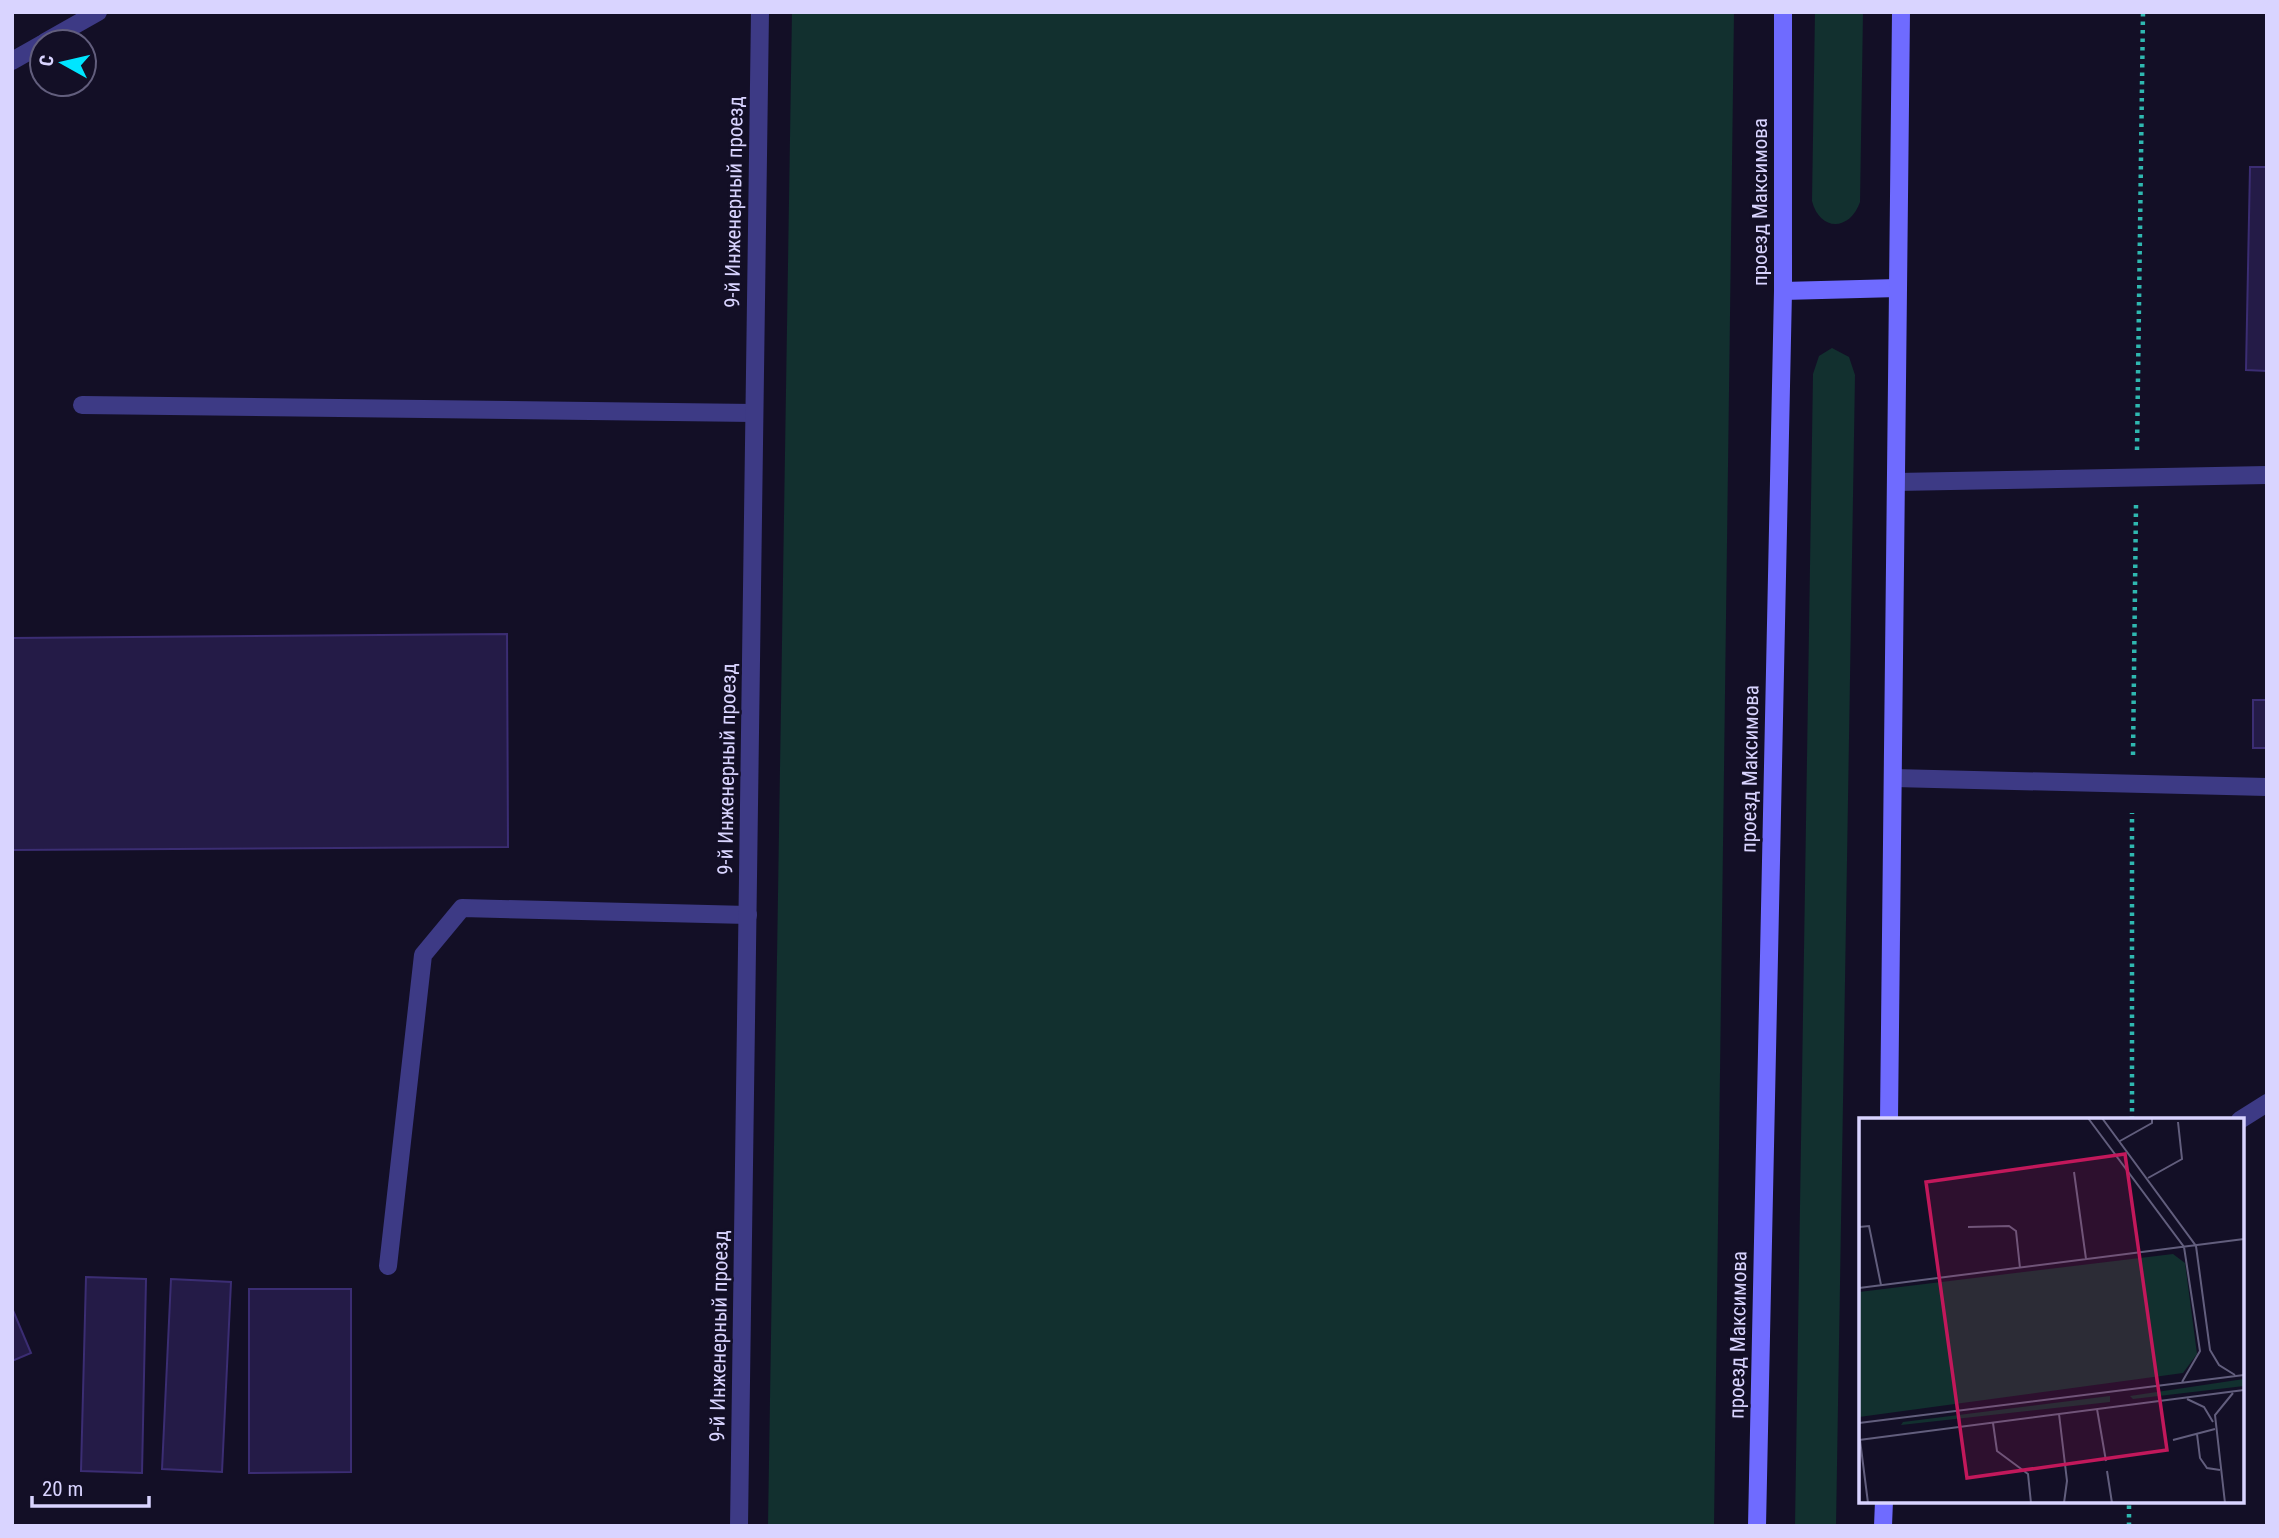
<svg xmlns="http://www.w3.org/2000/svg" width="2279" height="1538" viewBox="0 0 2279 1538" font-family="'Roboto Condensed',sans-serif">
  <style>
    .green { fill: #12302f }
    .building { fill: #241b47; stroke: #3b2d73; stroke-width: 2 }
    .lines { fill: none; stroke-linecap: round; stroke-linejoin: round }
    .path { stroke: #2fb8b0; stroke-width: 4.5; stroke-dasharray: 3.5 5; stroke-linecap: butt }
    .service { stroke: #3d3a85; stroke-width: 18 }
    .minor { stroke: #3d3a85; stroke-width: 18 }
    .tertiary { stroke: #3d3a85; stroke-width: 18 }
    .secondary { stroke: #6f6bff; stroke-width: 18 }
    .labels { text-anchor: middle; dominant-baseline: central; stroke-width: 5; stroke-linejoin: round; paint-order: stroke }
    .street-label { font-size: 21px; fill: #d9d4ff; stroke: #130f26 }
    .inset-road { fill: none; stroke: #625e7d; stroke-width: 2 }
    .view { fill: #c2185b; fill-opacity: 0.15; stroke: #c2185b; stroke-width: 3.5 }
    .inset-edge { fill: none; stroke: #d9d4ff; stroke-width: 3.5 }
  </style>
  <rect width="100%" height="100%" fill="#130f26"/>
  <g class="green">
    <path d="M 792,12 L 1734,12 L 1714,1526 L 768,1526 Z"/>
    <path d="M 1815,12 L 1863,12 L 1860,202 C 1850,231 1820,232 1812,201 Z"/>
    <path d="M 1832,348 L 1849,357 L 1855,375 L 1836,1526 L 1795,1526 L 1813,374 L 1819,356 Z"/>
  </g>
  <g class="building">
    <path d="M 2250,167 L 2267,167 L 2267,371 L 2246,370 Z"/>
    <path d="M 507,634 L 508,847 L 12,850 L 12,638 Z"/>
    <rect x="2253" y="700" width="14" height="48"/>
    <path d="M 86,1277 L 146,1279 L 142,1473 L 81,1471 Z"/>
    <path d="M 171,1279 L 231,1282 L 222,1472 L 162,1469 Z"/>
    <path d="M 249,1289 L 351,1289 L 351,1472 L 249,1473 Z"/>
    <path d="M 12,1308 L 31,1353 L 12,1361 Z"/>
  </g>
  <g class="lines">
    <g class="path">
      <path d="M 2137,450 L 2143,12"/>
      <path d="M 2133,755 L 2136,505"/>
      <path d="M 2132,1120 L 2132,813"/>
      <path d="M 2129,1526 L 2129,1501"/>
    </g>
    <g class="service">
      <path d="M 82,405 L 754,413"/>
      <path d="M 1896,482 L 2267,475"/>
      <path d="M 1894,778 L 2267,787"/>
      <path d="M 2240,1120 L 2267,1103"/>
      <path d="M 388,1266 L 423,955 L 462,908 L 748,915"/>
    </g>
    <path class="minor" d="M 739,1526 L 760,12"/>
    <g class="tertiary">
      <path d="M 45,42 L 98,12"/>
      <path d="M 12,61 L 42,44"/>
    </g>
    <g class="secondary">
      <path d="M 1783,291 L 1898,288"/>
      <path d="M 1889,1120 L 1901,12"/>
      <path d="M 1757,1526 L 1783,291 L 1783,12"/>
      <path d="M 1883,1526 L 1884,1501"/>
    </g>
  </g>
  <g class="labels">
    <g class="street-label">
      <text transform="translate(734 202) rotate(-89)">9-й Инженерный проезд</text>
      <text transform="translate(1760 202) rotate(-90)">проезд Максимова</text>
      <text transform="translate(727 769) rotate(-89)">9-й Инженерный проезд</text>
      <text transform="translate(1750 769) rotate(-89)">проезд Максимова</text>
      <text transform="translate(1738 1335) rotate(-89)">проезд Максимова</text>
      <text transform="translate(719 1336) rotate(-89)">9-й Инженерный проезд</text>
    </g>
  </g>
  <g transform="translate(1859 1118)">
    <rect width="385" height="385" fill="#130f26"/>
    <path d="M 314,136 L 326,145 L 338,236 L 324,255 L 0,299 L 0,174 ZM 385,261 L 385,268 L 274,281 L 271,278 ZM 251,278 L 251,284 L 42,307 L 44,304 Z" fill="#12302f"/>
    <path class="inset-road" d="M 229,0 L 325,129 L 341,233 L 323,264M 243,0 L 337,128 L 351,232 L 360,247 L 376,257M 261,23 L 293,5 L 293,0M 215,54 L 227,141M 289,60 L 323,41 L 319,4M 0,109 L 10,108 L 22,167M 109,109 L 150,108 L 157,113 L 161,150M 0,170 L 385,121M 328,281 L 345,289 L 354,304M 238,291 L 247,343M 200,296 L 208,363 L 205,385M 0,305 L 385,257M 134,305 L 138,333 L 169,356 L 172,385M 338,316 L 341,340 L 348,350 L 361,352M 0,322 L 385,272M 1,322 L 9,385M 314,322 L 356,311M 248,353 L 253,385M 366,385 L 356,297 L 374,275"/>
    <path class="view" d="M 266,36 L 308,332 L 108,360 L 67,64 Z"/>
    <rect width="385" height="385" class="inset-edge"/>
  </g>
  <rect width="2279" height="1538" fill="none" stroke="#d9d4ff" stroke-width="28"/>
  <g transform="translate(63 63) rotate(278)"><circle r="33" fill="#130f26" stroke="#625e7d" stroke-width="2"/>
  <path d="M0-5L12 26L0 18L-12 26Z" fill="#00e5ff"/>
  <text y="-10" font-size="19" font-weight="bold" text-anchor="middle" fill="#d9d4ff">С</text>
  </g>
  <path d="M32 1496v10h117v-10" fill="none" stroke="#d9d4ff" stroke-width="3.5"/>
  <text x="42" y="1496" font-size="21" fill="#d9d4ff" stroke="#130f26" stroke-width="5" paint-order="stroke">20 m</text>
</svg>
